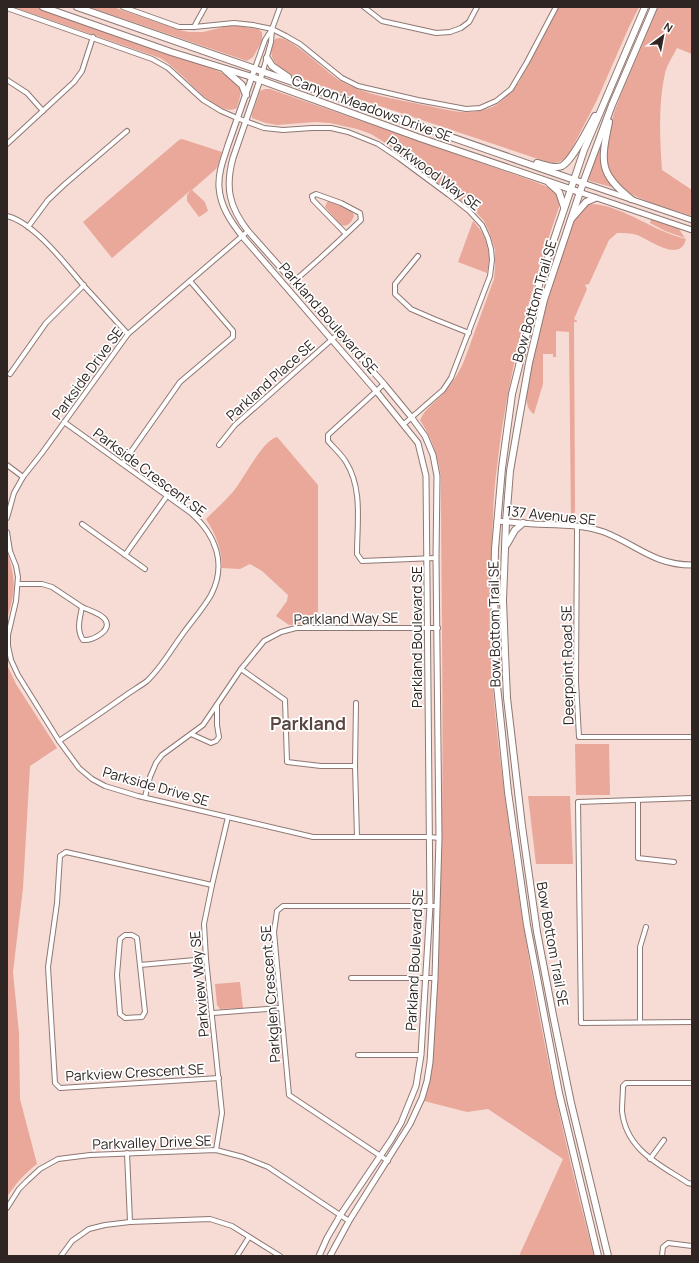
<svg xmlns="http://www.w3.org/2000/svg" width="699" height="1263" viewBox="0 0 699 1263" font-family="Manrope,sans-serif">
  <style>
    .green { fill: #e9a899 }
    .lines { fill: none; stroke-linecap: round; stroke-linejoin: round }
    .minor-casing { stroke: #8f7873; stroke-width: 6 }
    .tertiary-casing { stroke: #8f7873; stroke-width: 7 }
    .secondary-casing { stroke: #8f7873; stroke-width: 8 }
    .minor { stroke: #fff; stroke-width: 4 }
    .tertiary { stroke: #fff; stroke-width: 5 }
    .secondary { stroke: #fff; stroke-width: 6 }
    .labels { text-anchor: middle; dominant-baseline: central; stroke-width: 3.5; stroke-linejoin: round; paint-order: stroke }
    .street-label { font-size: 14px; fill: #2f2623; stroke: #fff }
    .district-label { font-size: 18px; font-weight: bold; fill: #5b4641; stroke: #fff }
  </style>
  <rect width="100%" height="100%" fill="#f6dcd5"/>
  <g class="green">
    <path d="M 13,7 L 38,7 L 209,67 C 218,71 238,79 240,89 C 242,95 238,102 237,108 C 220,118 191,83 179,73 C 173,67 167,62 160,58 Z"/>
    <path d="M 89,7 L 113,7 L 179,30 L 189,32 L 203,32 L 232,25 L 258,29 L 262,32 L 262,41 L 253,57 L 247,61 Z"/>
    <path d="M 559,7 L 639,7 L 629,27 L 597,100 L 569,154 C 562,162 558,164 547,162 L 302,80 C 287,73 267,65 272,45 C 273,40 275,38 280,38 C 292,38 326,72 339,80 C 364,95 396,99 424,105 C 439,108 456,113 472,112 C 478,111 484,110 490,108 C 502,103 511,92 519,82 Z"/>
    <path d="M 658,7 L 692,7 L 692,54 L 677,48 C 673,56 667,65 665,73 C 658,105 660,139 662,170 L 692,190 L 692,216 C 671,209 635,200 619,186 C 613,180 606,168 606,159 C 606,123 625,84 639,52 C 645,37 650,21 658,7 Z"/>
    <path d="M 265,89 L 270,89 L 527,179 C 542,185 560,188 559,207 C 551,231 543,254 536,278 C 518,340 504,403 497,467 C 493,494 493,520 492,547 C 491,578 489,608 490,638 C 492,699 500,760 508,820 C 527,967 556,1113 594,1256 L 519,1256 L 563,1159 L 488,1109 L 467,1112 L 424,1101 C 439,1035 438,965 440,898 C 445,758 441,617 441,477 C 438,455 432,439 420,420 C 424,410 434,403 442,395 C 451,385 459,373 464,361 L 494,279 L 495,268 L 495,250 L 490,234 L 484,221 L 475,211 L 387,144 L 371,134 L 357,129 L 330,123 L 315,122 L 277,125 L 266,123 L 252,118 L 252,114 L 260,91 Z"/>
    <path d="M 182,139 L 222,152 L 217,168 L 192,190 L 205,202 L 208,211 L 199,217 L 187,201 L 187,195 L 191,190 L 112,258 L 83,222 L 179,140 Z"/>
    <path d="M 601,139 L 603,140 C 600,159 600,170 612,186 L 611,187 L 590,181 L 587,177 Z"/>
    <path d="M 329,201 L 352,210 L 354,216 C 352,221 348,228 341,225 L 325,207 L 327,202 Z"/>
    <path d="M 590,204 C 615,204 643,223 665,232 C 672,235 679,237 686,239 C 680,264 649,239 637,235 C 631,233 623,233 617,233 L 609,240 L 589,284 L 585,285 L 587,289 L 574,319 L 577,321 L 577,322 L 574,322 L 575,509 L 574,519 L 571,521 L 569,332 L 556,331 L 556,357 L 553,357 L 553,354 L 543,354 L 543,384 L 534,414 C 527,410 526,400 526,392 L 544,312 L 570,230 L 578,214 L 586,205 Z"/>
    <path d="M 651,219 L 679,229 L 685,238 L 665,231 L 650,223 Z"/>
    <path d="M 473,221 C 487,236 492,253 487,273 L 458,262 Z"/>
    <path d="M 276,437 L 278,438 L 318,485 L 318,623 L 289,625 L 276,616 L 287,601 L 288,595 L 262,571 L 250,564 L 240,569 L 222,568 C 222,549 216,535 206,519 C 215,510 224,502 232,493 C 244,479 260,444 276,437 Z"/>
    <path d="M 7,551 C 16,581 16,589 7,619 Z"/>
    <path d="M 7,665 L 16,684 L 57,748 L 30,766 L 23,888 L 13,972 L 19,1033 L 20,1099 L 37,1164 C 25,1173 15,1184 7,1197 Z"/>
    <path d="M 575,744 L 609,744 L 610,795 L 576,795 Z"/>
    <path d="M 528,796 L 570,796 L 573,864 L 536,864 Z"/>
    <path d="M 240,982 L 243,1008 L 220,1009 L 217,1005 L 215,984 Z"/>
  </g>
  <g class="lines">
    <g class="minor-casing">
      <g id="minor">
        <path d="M 123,7 L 179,27 L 194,27 L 234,23 L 253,25 L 272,29 L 286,36 L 300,44 L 342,78 L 358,86 L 418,100 L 466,109 L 480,108 L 496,101 L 511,89 L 527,62 L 556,7"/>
        <path d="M 364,7 L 382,21 L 436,33 L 450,32 L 461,28 L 469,22 L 477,7"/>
        <path d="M 7,8 L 152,59 L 168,68 L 203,100 L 221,111 L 237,118 L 264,128 L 283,130 L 312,128 L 331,128 L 348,132 L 378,144 L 399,158 L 449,195 L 469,211 L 482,225 L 488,238 L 491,249 L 492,260 L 490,276 L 451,378 L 443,390 L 404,424"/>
        <path d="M 194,27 L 205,7"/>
        <path d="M 255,68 L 265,40 L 272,29 L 280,7"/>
        <path d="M 263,71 L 271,42 L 272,30"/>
        <path d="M 7,80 L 27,93 L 43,111"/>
        <path d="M 7,144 L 74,82 L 82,71 L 93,37"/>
        <path d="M 7,216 C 35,223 66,265 84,286 C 99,302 113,318 128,334"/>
        <path d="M 28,227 L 48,200 L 65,184 L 127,131"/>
        <path d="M 418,256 L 395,284 L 395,294 L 411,309 L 434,319 L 469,333"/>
        <path d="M 293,282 C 317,262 339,241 361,220 L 360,213 L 341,203 L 316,194 L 312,196 L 313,200 L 346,234"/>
        <path d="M 10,374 L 46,323 L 84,285"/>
        <path d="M 384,384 L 328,435 L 328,441 C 334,448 342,455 346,462 C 363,489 357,523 357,554 L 362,561 L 436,558"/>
        <path d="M 219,445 L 235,425 L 338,334"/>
        <path d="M 123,463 L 180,382 L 233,337 L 233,331 L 190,281"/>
        <path d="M 7,465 L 23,477"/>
        <path d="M 7,518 L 14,493 L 23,477 L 42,453 L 128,334 L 248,231"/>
        <path d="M 82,524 L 145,569"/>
        <path d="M 577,526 L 576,682 L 579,737 L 692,737"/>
        <path d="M 7,532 L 10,551 L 16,566 L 18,577 L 16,601 L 8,635 L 8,646 L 11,660 L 18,675 L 59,741 L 79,768 L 92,779 L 105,786 L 138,796 L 313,837 L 430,837 L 439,838"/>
        <path d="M 125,555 L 167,496"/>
        <path d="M 18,584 L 42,584 L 52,587 L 82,607"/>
        <path d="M 82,607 C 88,610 103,614 106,621 C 111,632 91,641 83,640 C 76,630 80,618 82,607 Z"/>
        <path d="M 241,669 L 285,700 L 287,762 L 321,766 L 355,766"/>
        <path d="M 356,703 L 355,766 L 357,837"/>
        <path d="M 191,734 L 211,743 L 216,741 L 219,737 L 217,725 L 217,705"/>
        <path d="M 59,741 C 80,727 101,713 122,698 C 130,692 139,687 147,681 C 161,668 171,650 182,635 C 191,622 203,609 211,595 C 227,564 216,535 191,513 L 64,422"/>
        <path d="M 145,797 L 150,777 L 156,763 L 162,755 L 203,725 L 241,669 L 264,641 L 281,632 L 296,628 L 438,628"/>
        <path d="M 692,798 L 578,802 L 581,1023 L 692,1022"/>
        <path d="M 638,800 L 638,858 L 674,862"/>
        <path d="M 212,885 L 66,852 L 60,856 L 57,903 L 48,967 L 55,1083 L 60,1088 L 219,1078"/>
        <path d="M 125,935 L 132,935 L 137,938 L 145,1012 L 142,1017 L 125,1018 L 120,1014 L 117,975 L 120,939 Z"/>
        <path d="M 140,965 L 206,959"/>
        <path d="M 351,978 L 435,978"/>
        <path d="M 213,1013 L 280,1008"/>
        <path d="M 640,1022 L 640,947 L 646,927"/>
        <path d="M 358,1055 L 421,1055"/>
        <path d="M 692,1083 L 626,1083 L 623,1086 C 623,1094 622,1103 622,1111 C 626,1150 659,1164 688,1183 L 692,1184"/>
        <path d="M 216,1150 L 222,1113 L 206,959 L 204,924 L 212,885 L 228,817"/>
        <path d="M 127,1153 L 130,1222"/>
        <path d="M 650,1159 L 664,1140"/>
        <path d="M 388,1161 L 289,1095 L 275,943 L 274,932 L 277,911 L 283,906 L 437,906"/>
        <path d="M 7,1208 L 19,1189 L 27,1181 L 40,1169 L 58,1159 L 90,1155 L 216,1150 L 243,1157 L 268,1167 L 349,1221"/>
        <path d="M 61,1256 L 72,1241 L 89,1229 L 105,1225 L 130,1222 L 210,1219 L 232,1226 L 280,1256"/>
        <path d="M 237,1256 L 249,1237"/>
        <path d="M 662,1256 L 663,1247 L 668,1243 L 692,1246"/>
      </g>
    </g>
    <g class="tertiary-casing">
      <g id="tertiary">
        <path d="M 255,68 C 246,94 237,119 228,145 C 224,158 218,172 219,187 C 220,206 231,222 242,236 L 377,392 L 418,443 L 426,476 L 430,906 L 421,1055 L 416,1086 L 401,1123 L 391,1140 L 341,1214 L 327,1238 L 319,1256"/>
        <path d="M 263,71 L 233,158 C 225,187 229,207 248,231 L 384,384 L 412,418 L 425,436 L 433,455 L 437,476 L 436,558 L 439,838 L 435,978 L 430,1062 L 427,1081 L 422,1098 L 410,1124 L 349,1221 L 330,1256"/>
        <path d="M 583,183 L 692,220"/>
        <path d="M 579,192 L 692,230"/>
        <path d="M 497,521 C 509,522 522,523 534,524 C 557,525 582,524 604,532 C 637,545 654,565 692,565"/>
      </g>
    </g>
    <g class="secondary-casing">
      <g id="secondary">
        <path d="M 43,7 L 171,52 L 252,77 L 420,138 L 579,192"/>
        <path d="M 77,7 L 583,183"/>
        <path d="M 267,58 L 272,66 L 288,77"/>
        <path d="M 225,70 L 242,85 L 246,95"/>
        <path d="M 609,122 C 601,161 598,173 631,199"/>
        <path d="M 537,163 C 545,165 555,169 562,166 C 573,160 588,128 595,116"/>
        <path d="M 549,183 L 559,192 L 564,207"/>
        <path d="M 572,218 L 586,202 L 595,198"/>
        <path d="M 507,544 L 515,530 L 523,523"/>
        <path d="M 598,1256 L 559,1093 L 527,925 L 508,792 L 496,676 L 494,588 L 495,549 L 502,468 L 512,394 L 540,281 L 584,150 L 645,7"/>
        <path d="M 608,1256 L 571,1103 L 553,1015 L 537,932 L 522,826 L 507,698 L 505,653 L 503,600 L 506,522 L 510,471 L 519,419 L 529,363 L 544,300 L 583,183 L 612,105 L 654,7"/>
      </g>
    </g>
    <use href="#minor" class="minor"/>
    <use href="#tertiary" class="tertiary"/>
    <use href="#secondary" class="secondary"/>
  </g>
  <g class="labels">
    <g class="street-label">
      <text transform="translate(372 108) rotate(20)">Canyon Meadows Drive SE</text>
      <text transform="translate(434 173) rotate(37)">Parkwood Way SE</text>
      <text transform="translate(534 301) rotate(-74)">Bow Bottom Trail SE</text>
      <text transform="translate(329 318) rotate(49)">Parkland Boulevard SE</text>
      <text transform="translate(87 373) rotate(-54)">Parkside Drive SE</text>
      <text transform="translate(270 380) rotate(-42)">Parkland Place SE</text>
      <text transform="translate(150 472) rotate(37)">Parkside Crescent SE</text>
      <text transform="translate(551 515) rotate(6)">137 Avenue SE</text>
      <text transform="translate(346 618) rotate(-1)">Parkland Way SE</text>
      <text transform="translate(494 624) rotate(-91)">Bow Bottom Trail SE</text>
      <text transform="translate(416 637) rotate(-90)">Parkland Boulevard SE</text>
      <text transform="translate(567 665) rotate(-91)">Deerpoint Road SE</text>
      <text transform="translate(156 786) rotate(16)">Parkside Drive SE</text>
      <text transform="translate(553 944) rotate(80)">Bow Bottom Trail SE</text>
      <text transform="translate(414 960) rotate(-87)">Parkland Boulevard SE</text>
      <text transform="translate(199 984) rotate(-95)">Parkview Way SE</text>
      <text transform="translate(270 994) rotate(-94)">Parkglen Crescent SE</text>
      <text transform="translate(135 1072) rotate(-3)">Parkview Crescent SE</text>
      <text transform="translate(152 1142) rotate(-2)">Parkvalley Drive SE</text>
    </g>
    <g class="district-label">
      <text x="308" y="723">Parkland</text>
    </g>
  </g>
  <rect width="699" height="1263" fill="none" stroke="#2f2623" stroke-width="16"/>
  <g transform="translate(663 36) rotate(32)" stroke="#ffffff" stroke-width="3" paint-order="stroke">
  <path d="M0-3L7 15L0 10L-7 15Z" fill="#2f2623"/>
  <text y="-6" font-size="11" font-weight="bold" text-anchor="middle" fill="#2f2623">N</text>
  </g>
</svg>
